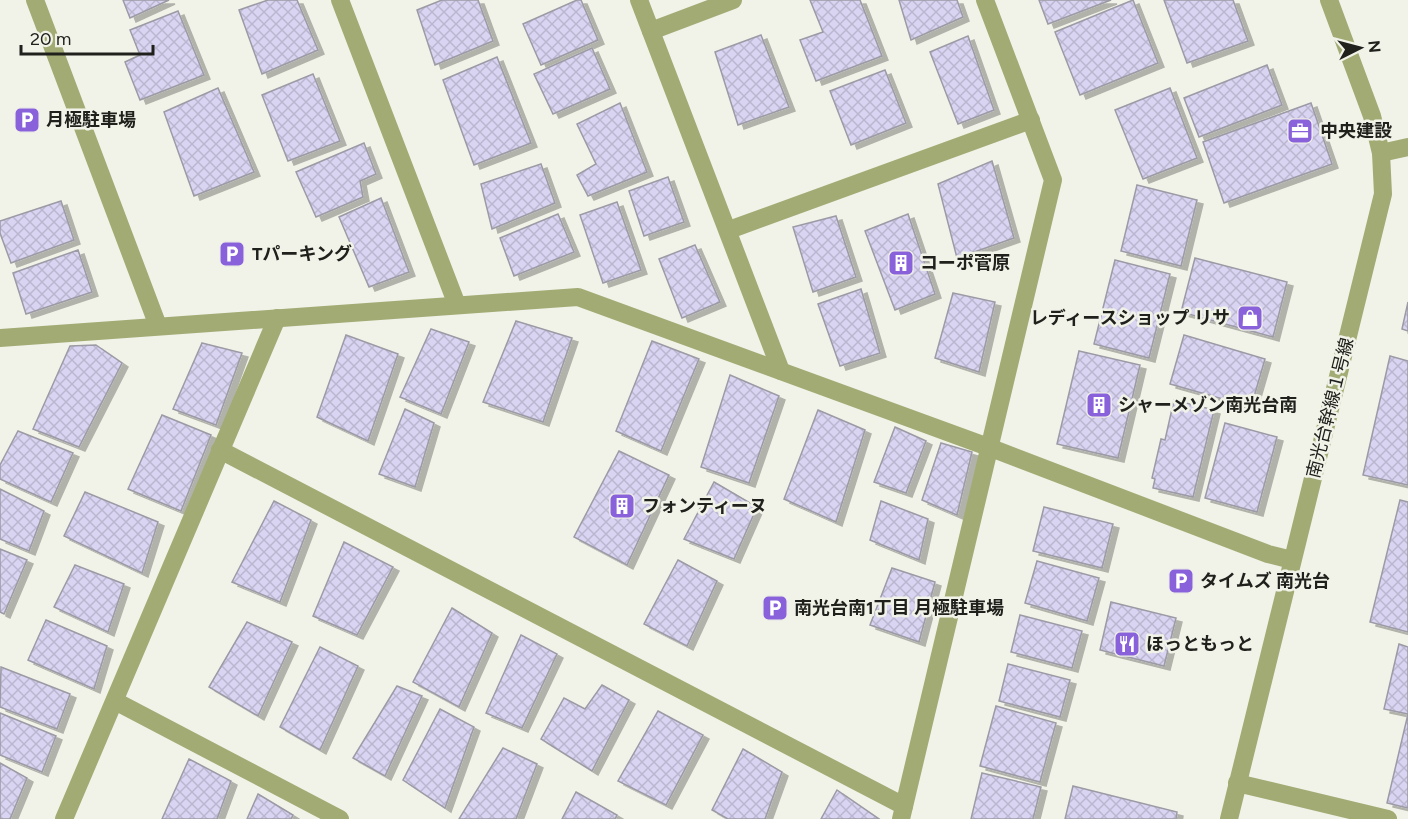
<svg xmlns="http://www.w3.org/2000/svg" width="1408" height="819" viewBox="0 0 1408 819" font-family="Figtree,'Noto Sans JP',sans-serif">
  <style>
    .building { fill: url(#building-cross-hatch); stroke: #9c9aa5; stroke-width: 1.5; filter: url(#shadow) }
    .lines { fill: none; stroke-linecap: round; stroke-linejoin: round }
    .minor { stroke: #a3ab75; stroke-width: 18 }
    .labels { text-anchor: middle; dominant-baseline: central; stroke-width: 5; stroke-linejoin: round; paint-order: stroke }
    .poi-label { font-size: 18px; font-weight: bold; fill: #20201c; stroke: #f1f3e8; text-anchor: start }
    .street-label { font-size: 18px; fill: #20201c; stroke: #f1f3e8 }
  </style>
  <defs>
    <pattern id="building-cross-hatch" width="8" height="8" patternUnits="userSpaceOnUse" patternTransform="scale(1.5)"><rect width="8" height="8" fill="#dad4f3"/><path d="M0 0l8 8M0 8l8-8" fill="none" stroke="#bbb6d0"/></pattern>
    <filter id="shadow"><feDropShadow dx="6" dy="4" stdDeviation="0" flood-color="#0004"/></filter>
  </defs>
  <rect width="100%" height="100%" fill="#f1f3e8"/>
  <g class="building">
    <path d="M 123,0 L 169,0 L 130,18 Z"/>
    <path d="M 268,0 L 297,0 L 318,50 L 262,74 L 239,10 Z"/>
    <path d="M 442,0 L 478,0 L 493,41 L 435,65 L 417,10 Z"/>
    <path d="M 577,0 L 581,0 L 598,40 L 541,65 L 523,24 Z"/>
    <path d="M 810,0 L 860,0 L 882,56 L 816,81 L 800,40 L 823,32 Z"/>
    <path d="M 899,0 L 957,0 L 963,17 L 911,40 Z"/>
    <path d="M 1039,0 L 1111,0 L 1048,24 Z"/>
    <path d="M 1133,0 L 1158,63 L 1080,95 L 1055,32 Z"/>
    <path d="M 1164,0 L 1233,0 L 1248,41 L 1187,63 Z"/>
    <path d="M 178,11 L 204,75 L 140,100 L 125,62 L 140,55 L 130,30 Z"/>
    <path d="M 761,35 L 789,107 L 738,125 L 715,52 Z"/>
    <path d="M 968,36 L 994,110 L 958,124 L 930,52 Z"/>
    <path d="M 592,48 L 610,89 L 553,114 L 534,74 Z"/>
    <path d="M 497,57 L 531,143 L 474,165 L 443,80 Z"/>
    <path d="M 1267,65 L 1282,105 L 1199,137 L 1184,98 Z"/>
    <path d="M 885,70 L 906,123 L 851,145 L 830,91 Z"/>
    <path d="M 313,74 L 340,141 L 288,161 L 262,95 Z"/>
    <path d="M 218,88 L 254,172 L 194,196 L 164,112 Z"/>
    <path d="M 1170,88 L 1197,158 L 1143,179 L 1115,110 Z"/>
    <path d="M 620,103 L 647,172 L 588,196 L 577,175 L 596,164 L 577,124 Z"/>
    <path d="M 1311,103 L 1332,164 L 1224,203 L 1203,142 Z"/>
    <path d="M 364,143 L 376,174 L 360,181 L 363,197 L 316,217 L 296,172 Z"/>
    <path d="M 992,161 L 1014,238 L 957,258 L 938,184 Z"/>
    <path d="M 541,164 L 555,203 L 492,229 L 481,184 Z"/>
    <path d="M 668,177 L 684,222 L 644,236 L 629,191 Z"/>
    <path d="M 1137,185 L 1197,200 L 1181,266 L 1121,251 Z"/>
    <path d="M 381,198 L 409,272 L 369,287 L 339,217 Z"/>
    <path d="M 61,201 L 74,240 L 11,263 L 0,233 L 0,221 Z"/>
    <path d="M 617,202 L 641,270 L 603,283 L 580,215 Z"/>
    <path d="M 558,214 L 574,252 L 514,276 L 500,238 Z"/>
    <path d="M 908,214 L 935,294 L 895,310 L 865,231 Z"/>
    <path d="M 836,216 L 856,277 L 813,292 L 793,227 Z"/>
    <path d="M 695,245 L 720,302 L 682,318 L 659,259 Z"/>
    <path d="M 78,250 L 92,292 L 26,314 L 13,273 Z"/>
    <path d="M 1195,258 L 1287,282 L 1273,337 L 1181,312 Z"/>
    <path d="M 1115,260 L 1170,274 L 1149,358 L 1094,344 Z"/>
    <path d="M 861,289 L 880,353 L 840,366 L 818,304 Z"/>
    <path d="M 953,293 L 995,302 L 979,372 L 935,358 Z"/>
    <path d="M 1408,302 L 1408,331 L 1402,329 Z"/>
    <path d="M 516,321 L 572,338 L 543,422 L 483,402 Z"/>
    <path d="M 431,329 L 469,342 L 441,414 L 400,397 Z"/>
    <path d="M 346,335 L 398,354 L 368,441 L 317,417 Z"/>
    <path d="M 1184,335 L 1265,359 L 1251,407 L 1170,384 Z"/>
    <path d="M 652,341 L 699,359 L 661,451 L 616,431 Z"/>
    <path d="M 202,343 L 242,353 L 216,425 L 173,409 Z"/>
    <path d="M 96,345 L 122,363 L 79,447 L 33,429 L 70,346 Z"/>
    <path d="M 1079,351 L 1140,365 L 1118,458 L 1057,444 Z"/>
    <path d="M 1390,356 L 1408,361 L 1408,485 L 1363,475 Z"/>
    <path d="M 730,375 L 779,396 L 749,483 L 701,467 Z"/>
    <path d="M 1174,400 L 1214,410 L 1193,497 L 1153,488 L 1155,479 L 1152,478 L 1161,439 L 1165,440 Z"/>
    <path d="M 405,409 L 434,423 L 415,487 L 379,474 Z"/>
    <path d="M 818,410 L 865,430 L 836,522 L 784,499 Z"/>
    <path d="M 162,415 L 211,435 L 181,511 L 128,489 Z"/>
    <path d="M 1225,423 L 1277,437 L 1257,512 L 1205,498 Z"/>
    <path d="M 895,427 L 926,441 L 906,493 L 874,482 Z"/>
    <path d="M 18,431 L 73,453 L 51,502 L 0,479 L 0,465 Z"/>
    <path d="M 941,443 L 972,452 L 957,515 L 922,500 Z"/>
    <path d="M 619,451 L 669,475 L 627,565 L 574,537 Z"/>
    <path d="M 714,482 L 757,507 L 734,559 L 684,539 Z"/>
    <path d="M 0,489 L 44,511 L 29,551 L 0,539 Z"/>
    <path d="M 85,492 L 158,522 L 142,573 L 64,536 Z"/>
    <path d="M 1400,500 L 1408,502 L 1408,632 L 1370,622 Z"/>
    <path d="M 274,501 L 311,520 L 280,602 L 232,582 Z"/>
    <path d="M 881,501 L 928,519 L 919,560 L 870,540 Z"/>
    <path d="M 1044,507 L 1113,524 L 1102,568 L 1033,551 Z"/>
    <path d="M 344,542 L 393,567 L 357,635 L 313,616 Z"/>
    <path d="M 0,549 L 27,560 L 4,614 L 0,612 Z"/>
    <path d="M 678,560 L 717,581 L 687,646 L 644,624 Z"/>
    <path d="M 1037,561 L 1099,578 L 1087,621 L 1025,603 Z"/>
    <path d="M 75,565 L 124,584 L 108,632 L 54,607 Z"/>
    <path d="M 892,568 L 935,582 L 919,642 L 870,625 Z"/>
    <path d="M 1111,602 L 1176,618 L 1164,666 L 1100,650 Z"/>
    <path d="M 452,608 L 492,633 L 459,707 L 413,682 Z"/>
    <path d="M 1020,615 L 1082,631 L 1072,668 L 1011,652 Z"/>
    <path d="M 46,620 L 107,646 L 94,689 L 28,660 Z"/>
    <path d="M 247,622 L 292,642 L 258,716 L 209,687 Z"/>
    <path d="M 521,635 L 557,654 L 522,728 L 486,713 Z"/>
    <path d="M 1399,644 L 1408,647 L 1408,808 L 1387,803 L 1408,714 L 1384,709 Z"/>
    <path d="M 320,647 L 358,666 L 320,750 L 280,727 Z"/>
    <path d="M 1008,664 L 1070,680 L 1060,717 L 999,701 Z"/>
    <path d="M 1,667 L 70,694 L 57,729 L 0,707 Z"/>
    <path d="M 602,685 L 629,700 L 592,771 L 541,739 L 564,698 L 585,709 Z"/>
    <path d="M 397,686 L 422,696 L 385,776 L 353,758 Z"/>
    <path d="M 996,706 L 1056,723 L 1040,782 L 980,766 Z"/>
    <path d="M 440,709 L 474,727 L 445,808 L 403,780 Z"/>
    <path d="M 658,711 L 703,735 L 666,805 L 618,781 Z"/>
    <path d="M 0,713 L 56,736 L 42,772 L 0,755 Z"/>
    <path d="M 503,748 L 537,764 L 516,819 L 459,819 Z"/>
    <path d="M 743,749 L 782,772 L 765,819 L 728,819 L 712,810 Z"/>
    <path d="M 189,759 L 231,781 L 217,819 L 162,819 Z"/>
    <path d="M 0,763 L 27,778 L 10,819 L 0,819 Z"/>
    <path d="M 982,773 L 1041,787 L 1033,819 L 971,819 Z"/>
    <path d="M 1073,786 L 1177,812 L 1176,819 L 1065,819 Z"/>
    <path d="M 837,790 L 879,819 L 821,819 Z"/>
    <path d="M 576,792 L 617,815 L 615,819 L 562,819 Z"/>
    <path d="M 258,794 L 293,815 L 291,819 L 247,819 Z"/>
  </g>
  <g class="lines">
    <g class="minor">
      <path d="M 35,0 L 158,326"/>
      <path d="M 340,0 L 457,305"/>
      <path d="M 639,0 L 781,371"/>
      <path d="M 651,31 L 733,0"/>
      <path d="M 1381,153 L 1408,147"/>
      <path d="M 729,230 L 1031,120"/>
      <path d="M 0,338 L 578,297 L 991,448 L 1268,554 L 1292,560"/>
      <path d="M 220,450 L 904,806"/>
      <path d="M 115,701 L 340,819"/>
      <path d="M 1237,783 L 1388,819"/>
      <path d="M 64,819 L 277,318"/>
      <path d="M 901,819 L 1053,180 L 985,0"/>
      <path d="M 1229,819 L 1383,194 L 1381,153 L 1372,116 L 1329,0"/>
    </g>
  </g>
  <defs>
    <g id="parking-square" transform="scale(1.35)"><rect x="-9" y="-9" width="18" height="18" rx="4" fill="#8861db" stroke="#f1f3e8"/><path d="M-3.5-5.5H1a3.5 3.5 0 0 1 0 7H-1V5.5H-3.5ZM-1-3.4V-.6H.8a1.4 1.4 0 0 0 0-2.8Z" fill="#fff"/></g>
    <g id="office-square" transform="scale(1.35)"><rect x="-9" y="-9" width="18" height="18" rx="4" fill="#8861db" stroke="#f1f3e8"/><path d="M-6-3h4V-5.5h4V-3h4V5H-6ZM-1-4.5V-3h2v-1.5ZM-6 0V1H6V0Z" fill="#fff"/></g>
    <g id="building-square" transform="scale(1.35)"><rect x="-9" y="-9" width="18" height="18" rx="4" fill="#8861db" stroke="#f1f3e8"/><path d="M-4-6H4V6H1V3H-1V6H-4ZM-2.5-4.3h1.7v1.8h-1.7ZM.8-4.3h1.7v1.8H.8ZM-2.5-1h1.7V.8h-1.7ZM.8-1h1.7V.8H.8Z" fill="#fff"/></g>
    <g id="shop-square" transform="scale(1.35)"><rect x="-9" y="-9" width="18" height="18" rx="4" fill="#8861db" stroke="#f1f3e8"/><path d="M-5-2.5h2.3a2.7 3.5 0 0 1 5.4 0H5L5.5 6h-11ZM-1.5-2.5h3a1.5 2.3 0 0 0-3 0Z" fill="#fff"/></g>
    <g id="restaurant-square" transform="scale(1.35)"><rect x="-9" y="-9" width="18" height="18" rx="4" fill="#8861db" stroke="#f1f3e8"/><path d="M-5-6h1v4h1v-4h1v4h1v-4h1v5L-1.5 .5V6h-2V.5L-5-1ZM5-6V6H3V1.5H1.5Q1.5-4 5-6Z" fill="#fff"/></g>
  </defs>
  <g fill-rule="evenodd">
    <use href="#parking-square" x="27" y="120"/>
    <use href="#office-square" x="1300" y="131"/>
    <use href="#parking-square" x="232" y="254"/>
    <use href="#building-square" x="901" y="263"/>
    <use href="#shop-square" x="1250" y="318"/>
    <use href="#building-square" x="1099" y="405"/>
    <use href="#building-square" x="622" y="506"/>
    <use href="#parking-square" x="1181" y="581"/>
    <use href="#parking-square" x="775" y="608"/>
    <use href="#restaurant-square" x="1127" y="644"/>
  </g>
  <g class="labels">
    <g class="poi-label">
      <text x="46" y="120">月極駐車場</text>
      <text x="1320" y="131">中央建設</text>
      <text x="252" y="254">Tパーキング</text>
      <text x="920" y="263">コーポ菅原</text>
      <text x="1230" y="318" text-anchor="end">レディースショップ リサ</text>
      <text x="1118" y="405">シャーメゾン南光台南</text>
      <text x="642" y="506">フォンティーヌ</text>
      <text x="1200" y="581">タイムズ 南光台</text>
      <text x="794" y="608">南光台南1丁目 月極駐車場</text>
      <text x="1146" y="644">ほっともっと</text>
    </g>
    <g class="street-label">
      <text transform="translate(1330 408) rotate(-76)">南光台幹線１号線</text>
    </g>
  </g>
  <g transform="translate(1360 48) rotate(84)" stroke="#f1f3e8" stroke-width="4.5" paint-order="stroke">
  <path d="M0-4.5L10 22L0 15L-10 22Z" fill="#20201c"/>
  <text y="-9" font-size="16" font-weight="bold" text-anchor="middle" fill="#20201c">N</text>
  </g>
  <path d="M21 45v9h132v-9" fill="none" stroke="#20201c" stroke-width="3"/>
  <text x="30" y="45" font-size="18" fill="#20201c" stroke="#f1f3e8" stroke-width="4.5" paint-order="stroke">20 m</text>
</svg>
